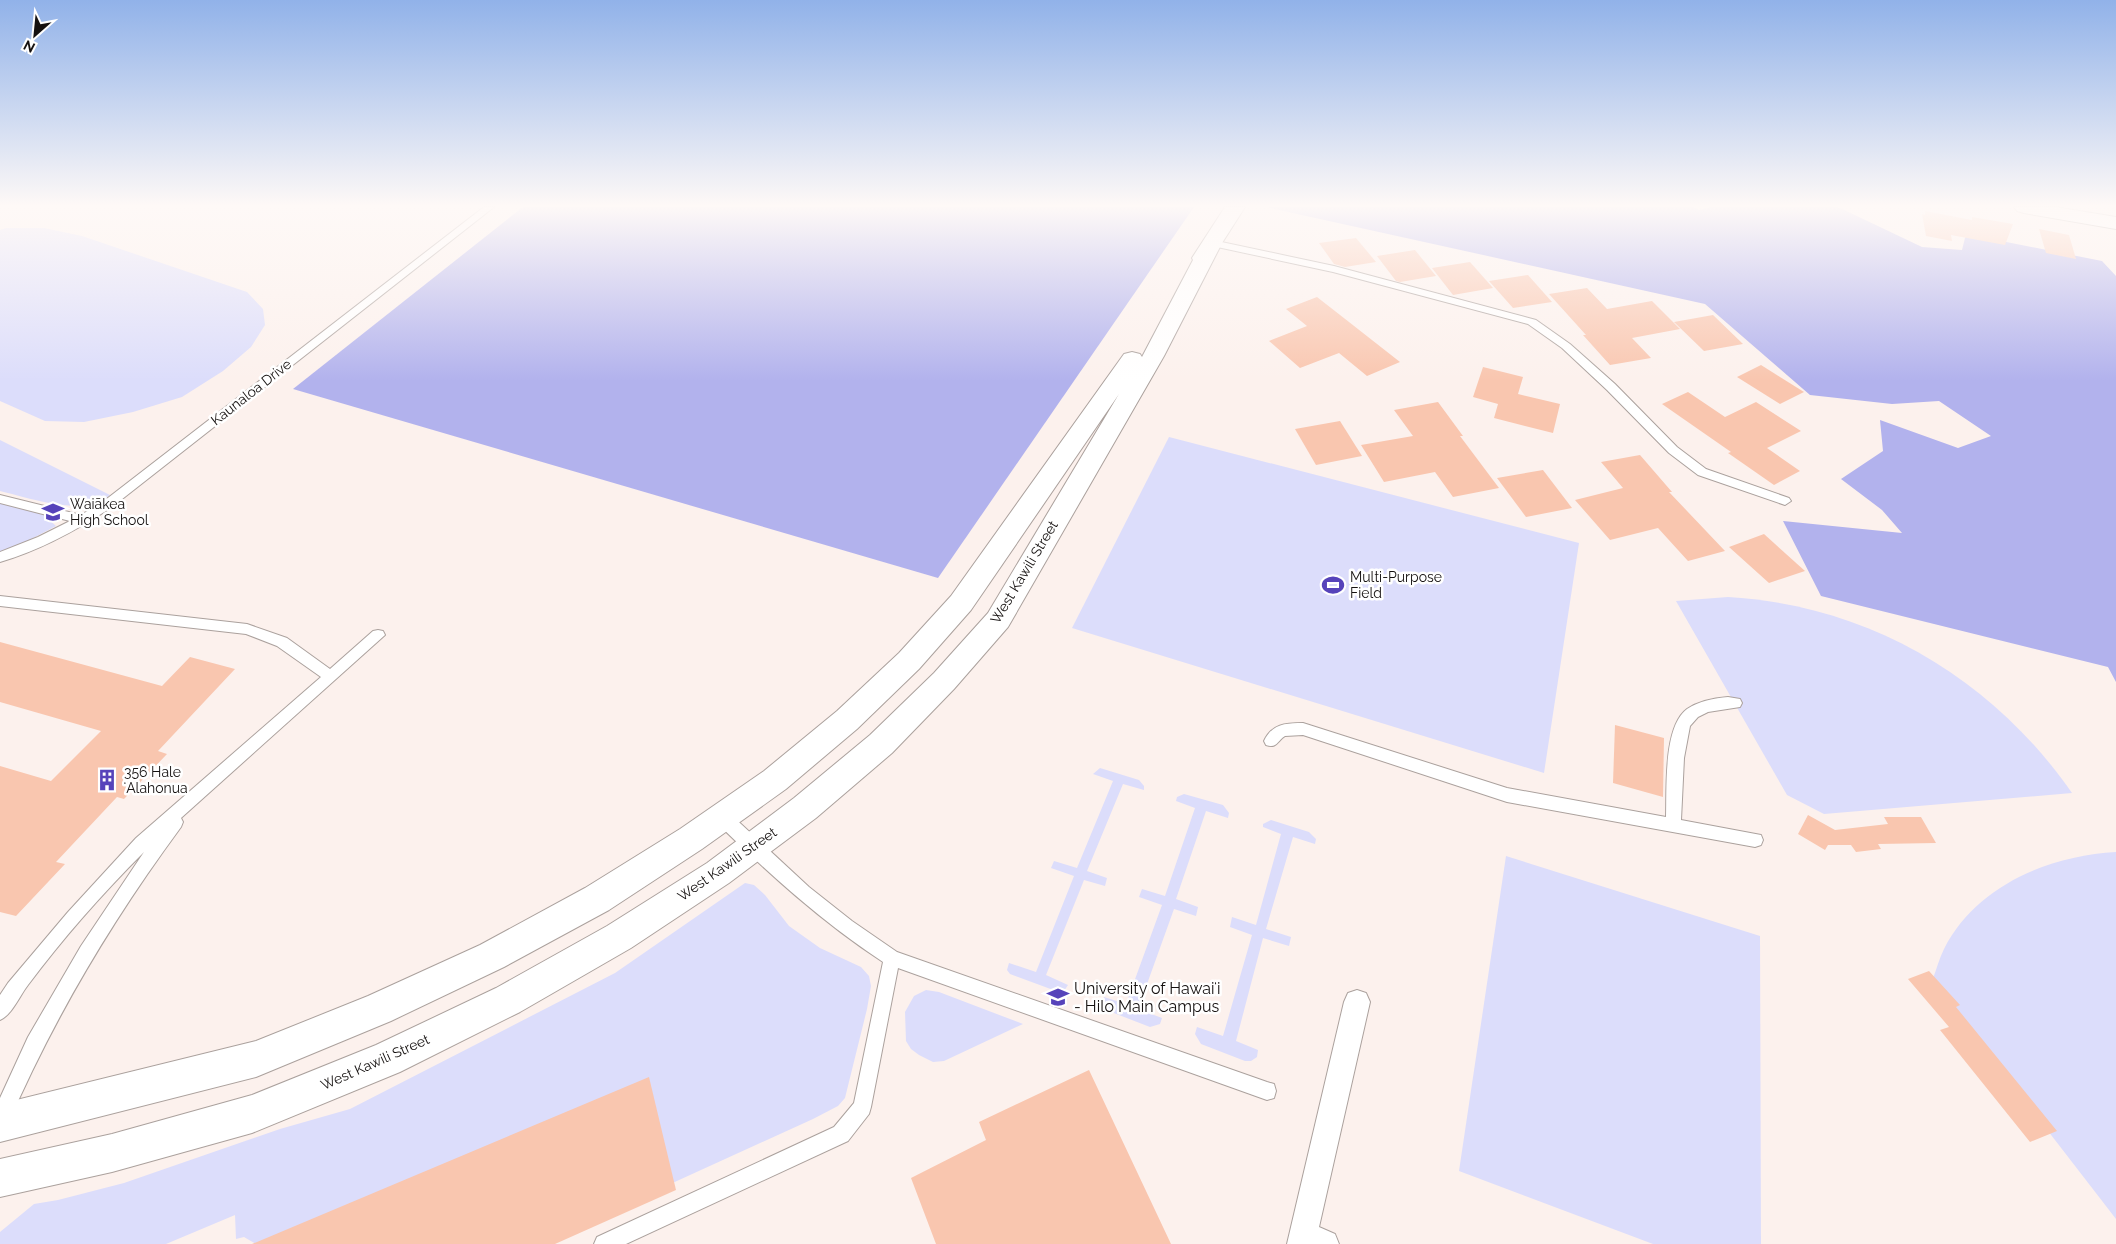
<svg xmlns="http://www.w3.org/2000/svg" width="2116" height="1244" viewBox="0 0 2116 1244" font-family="Raleway,sans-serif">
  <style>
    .green { fill: #dcddfb }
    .forest { fill: #b2b2ed }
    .building { fill: #f9c6af }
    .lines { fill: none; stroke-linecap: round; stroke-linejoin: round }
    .service-casing { stroke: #aba19d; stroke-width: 2 }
    .pedestrian-casing { stroke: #aba19d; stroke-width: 2 }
    .tertiary-casing { stroke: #aba19d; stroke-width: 2 }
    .trunk-casing { stroke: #aba19d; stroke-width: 2 }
    .service { fill: #fff; fill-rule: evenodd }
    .pedestrian { fill: #fff; fill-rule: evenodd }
    .tertiary { fill: #fff; fill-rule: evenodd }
    .trunk { fill: #fff; fill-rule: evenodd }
    .labels { text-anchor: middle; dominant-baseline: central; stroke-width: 5; stroke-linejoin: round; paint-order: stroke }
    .street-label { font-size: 14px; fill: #151110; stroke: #fff }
    .poi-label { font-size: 14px; fill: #151110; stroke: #fff; text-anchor: start }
    .near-poi-label { font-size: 16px; fill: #151110; stroke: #fff; text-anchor: start }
  </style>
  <rect width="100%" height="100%" fill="#fcf1ed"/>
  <g class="green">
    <path d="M 6,228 L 44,228 L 82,236 L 247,292 L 263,309 L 265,325 L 251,347 L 223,371 L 182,397 L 133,412 L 84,422 L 45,421 L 0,401 L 0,230 Z"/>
    <path d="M 1169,437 L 1579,543 L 1544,773 L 1072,628 Z"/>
    <path d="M 0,440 L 110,495 C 85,518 30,498 0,491 Z"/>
    <path d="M 0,502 L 40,512 L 56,526 L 16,547 L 0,553 Z"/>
    <path d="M 1728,597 C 1869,605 1992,678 2072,793 L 1824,814 L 1787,795 L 1676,601 Z"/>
    <path d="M 1100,768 L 1139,780 L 1144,786 L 1144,790 L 1123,784 L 1087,871 L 1107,878 L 1105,886 L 1084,880 L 1046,975 L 1068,985 L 1064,991 L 1056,991 L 1010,974 L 1007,970 L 1009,963 L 1036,972 L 1074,876 L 1051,868 L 1054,861 L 1077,868 L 1113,781 L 1093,774 Z"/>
    <path d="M 1184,794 L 1223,805 L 1229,813 L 1228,818 L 1206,811 L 1176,899 L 1198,907 L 1196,916 L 1174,909 L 1138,1009 L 1162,1018 L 1160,1024 L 1150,1027 L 1106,1010 C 1102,1006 1101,1002 1104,997 L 1126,1004 L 1162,905 L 1139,897 L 1142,889 L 1165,896 L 1195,808 L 1176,801 L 1177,797 Z"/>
    <path d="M 1271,820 L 1309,832 L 1316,839 L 1315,844 L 1293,837 L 1266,929 L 1291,937 L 1289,946 L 1263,938 L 1236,1041 L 1258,1050 L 1257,1057 L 1251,1061 L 1245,1061 L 1201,1044 L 1195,1034 L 1197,1027 L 1223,1036 L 1252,935 L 1230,927 L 1232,917 L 1256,925 L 1281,834 L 1263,827 L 1263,824 Z"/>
    <path d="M 2116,852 L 2116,1219 L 1932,981 C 1936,971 1939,959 1944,949 C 1976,886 2048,856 2116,852 Z"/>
    <path d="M 1506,856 L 1760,936 L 1761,1244 L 1653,1244 L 1459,1171 Z"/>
    <path d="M 745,883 L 754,885 L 765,895 L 789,926 L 820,948 L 861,967 L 869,976 L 871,986 L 867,1009 L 845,1098 L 838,1106 L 813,1119 L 644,1196 L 256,1244 L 244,1237 L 236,1239 L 235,1215 L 166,1244 L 0,1244 L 0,1232 L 34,1204 L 58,1200 L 124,1183 L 280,1129 L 350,1109 L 615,973 Z"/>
    <path d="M 926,990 L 939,992 L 1023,1024 L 944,1061 L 933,1062 L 919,1055 L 911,1049 L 906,1041 L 905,1012 L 914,996 Z"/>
  </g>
  <g class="forest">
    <path d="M 523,207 L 1194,207 L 938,578 L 293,389 Z"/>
    <path d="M 1266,207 L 1694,207 L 1699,210 L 1710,207 L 1838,207 L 1922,247 L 1962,250 L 1966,234 L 2102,261 L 2116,276 L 2116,682 L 2108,667 L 1821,596 L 1783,521 L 1902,533 L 1882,510 L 1841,479 L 1883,451 L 1880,420 L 1958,448 L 1991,436 L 1939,401 L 1892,404 L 1810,395 L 1705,304 Z"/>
  </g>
  <g class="building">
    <path d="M 1925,211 L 1972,220 L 1972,217 L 2013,224 L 2005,245 L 1951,235 L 1952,241 L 1926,236 L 1922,214 L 1925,215 Z"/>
    <path d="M 2039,229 L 2069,235 L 2076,259 L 2046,253 Z"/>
    <path d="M 1356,238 L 1376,262 L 1345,267 L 1334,264 L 1319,243 Z"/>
    <path d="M 1415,250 L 1436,276 L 1400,282 L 1396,281 L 1377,256 Z"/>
    <path d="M 1470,262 L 1493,288 L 1453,295 L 1432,268 Z"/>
    <path d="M 1528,275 L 1552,302 L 1513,308 L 1489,281 Z"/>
    <path d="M 1587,288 L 1607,309 L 1652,301 L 1680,329 L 1632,338 L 1651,358 L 1610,365 L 1583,335 L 1586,335 L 1549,294 Z"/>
    <path d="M 1317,297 L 1349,322 L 1400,362 L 1367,376 L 1339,353 L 1300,368 L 1269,341 L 1307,326 L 1286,309 Z"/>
    <path d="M 1713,315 L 1743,344 L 1704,351 L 1674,322 Z"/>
    <path d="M 1761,365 L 1804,392 L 1780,404 L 1737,377 Z"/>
    <path d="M 1483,367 L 1523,377 L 1518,394 L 1560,404 L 1553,433 L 1494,418 L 1498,404 L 1473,397 Z"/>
    <path d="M 1688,392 L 1725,417 L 1756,402 L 1801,431 L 1767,448 L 1800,471 L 1774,485 L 1728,453 L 1731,452 L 1662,404 Z"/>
    <path d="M 1438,402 L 1463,436 L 1460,436 L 1499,488 L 1453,497 L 1435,472 L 1384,482 L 1361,445 L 1413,436 L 1394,410 Z"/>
    <path d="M 1340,421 L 1362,456 L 1316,465 L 1295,429 Z"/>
    <path d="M 1640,455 L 1672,492 L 1669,492 L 1725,551 L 1688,561 L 1658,528 L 1610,540 L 1575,500 L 1623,488 L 1601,462 Z"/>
    <path d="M 1543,470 L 1572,508 L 1526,517 L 1497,478 Z"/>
    <path d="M 1764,534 L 1805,571 L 1769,583 L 1729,547 Z"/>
    <path d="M 0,642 L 162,686 L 190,657 L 235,669 L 158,751 L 167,754 L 124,799 L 117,797 L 56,862 L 65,864 L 16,916 L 0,912 L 0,766 L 51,781 L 101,731 L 0,702 Z"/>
    <path d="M 1615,725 L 1664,738 L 1663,797 L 1613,783 Z"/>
    <path d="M 1808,815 L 1835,830 L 1888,824 L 1884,817 L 1921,817 L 1936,843 L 1878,844 L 1881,849 L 1856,852 L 1851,845 L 1828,845 L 1825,850 L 1798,834 Z"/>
    <path d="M 1929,971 L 1960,1005 L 1956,1007 L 2057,1131 L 2030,1142 L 1940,1030 L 1949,1027 L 1908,979 Z"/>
    <path d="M 1089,1070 L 1171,1244 L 936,1244 L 911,1178 L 986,1140 L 979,1122 Z"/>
    <path d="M 649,1077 L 676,1190 L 555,1244 L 252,1244 Z"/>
  </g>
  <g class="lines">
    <g class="service-casing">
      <g id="service">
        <path d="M 484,207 L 494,207 L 112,507 C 77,530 41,550 0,562 L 0,552 L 38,537 L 70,521 L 0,503 L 0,495 L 81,515 L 104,501 Z"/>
        <path d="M 1212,240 L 1334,266 L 1536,320 L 1570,344 L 1615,384 L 1677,447 L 1706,469 L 1789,498 L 1791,501 L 1785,505 L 1698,475 L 1669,453 L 1607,390 L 1562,348 L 1528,324 L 1333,272 L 1208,245 L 1207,243 Z"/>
        <path d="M 0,596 L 247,624 L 287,638 L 330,669 L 373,631 L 378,630 L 383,631 L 385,635 L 181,818 L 183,822 L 181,827 C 111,922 54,1017 7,1126 L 0,1128 L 0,1098 L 28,1037 L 81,946 L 144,852 C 103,893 63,938 28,985 C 20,995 12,1015 0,1020 L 0,995 L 8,983 L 68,912 L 136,838 L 321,677 L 277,646 L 246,634 L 0,606 Z"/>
        <path d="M 1728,697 L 1740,699 L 1742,703 L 1740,707 L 1708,712 L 1698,717 L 1690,726 L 1684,758 L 1681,820 L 1761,835 L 1763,840 L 1761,845 L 1755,847 L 1507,802 L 1303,735 L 1285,736 C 1277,741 1277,749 1266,745 L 1264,741 C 1272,724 1285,723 1303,723 L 1507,788 L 1666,817 C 1667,789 1663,727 1687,709 C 1699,701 1714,698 1728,697 Z"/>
        <path d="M 722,810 L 728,812 L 809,887 L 852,921 L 897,952 L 1267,1082 L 1274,1084 L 1276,1091 L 1274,1098 L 1267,1100 L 898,968 L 871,1107 L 869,1114 L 848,1141 L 626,1244 L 594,1244 L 597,1237 L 834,1127 L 854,1103 L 883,962 C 822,922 768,873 716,822 L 714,817 L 716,812 Z"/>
      </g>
    </g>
    <g class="pedestrian-casing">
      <path id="pedestrian" d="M 1357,990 L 1366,993 L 1370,1002 L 1319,1227 L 1335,1234 L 1339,1244 L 1287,1244 L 1344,1002 L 1348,993 Z"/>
    </g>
    <g class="tertiary-casing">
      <path id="tertiary" d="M 1225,207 L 1245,207 L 1222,243 L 1164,356 L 1008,627 L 954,689 L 892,753 L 816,818 L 729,883 L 631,948 L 520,1012 L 400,1072 L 252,1133 L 112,1172 L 0,1197 L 0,1159 L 112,1134 L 252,1095 L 376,1045 L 496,988 L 607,926 L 707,863 L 794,798 L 870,735 L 934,673 L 988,613 L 1119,394 L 971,610 L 919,669 L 857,729 L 786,789 L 702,849 L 609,910 L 504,967 L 391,1021 L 256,1077 L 0,1142 L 0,1104 L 256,1041 L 368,996 L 480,945 L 585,888 L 680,829 L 764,771 L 837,711 L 899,653 L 951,596 L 1124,354 L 1132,352 L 1140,354 L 1142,357 L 1193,260 L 1192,258 Z"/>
    </g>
    <g class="trunk-casing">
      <path id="trunk" d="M 2014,207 L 2055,207 L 2116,217 L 2116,229 L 2024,213 L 2017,211 Z"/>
    </g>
    <use href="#service" class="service"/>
    <use href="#pedestrian" class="pedestrian"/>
    <use href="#tertiary" class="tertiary"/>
    <use href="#trunk" class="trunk"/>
  </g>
  <linearGradient id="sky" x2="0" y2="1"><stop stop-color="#91b2e9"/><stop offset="0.54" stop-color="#fef9f7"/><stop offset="1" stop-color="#fef9f7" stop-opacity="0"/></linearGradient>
  <rect width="2116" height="381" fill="url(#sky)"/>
  <defs>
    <g id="school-bare" transform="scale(1.725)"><path d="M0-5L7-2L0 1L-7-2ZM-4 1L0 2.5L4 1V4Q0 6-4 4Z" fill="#5643ba" stroke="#fff" stroke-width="2.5" paint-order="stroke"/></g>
    <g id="stadium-bare" transform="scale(1.725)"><path d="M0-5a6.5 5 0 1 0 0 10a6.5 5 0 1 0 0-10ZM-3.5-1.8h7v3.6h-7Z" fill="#5643ba" stroke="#fff" stroke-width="2.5" paint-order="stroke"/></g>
    <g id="building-bare" transform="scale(1.725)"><path d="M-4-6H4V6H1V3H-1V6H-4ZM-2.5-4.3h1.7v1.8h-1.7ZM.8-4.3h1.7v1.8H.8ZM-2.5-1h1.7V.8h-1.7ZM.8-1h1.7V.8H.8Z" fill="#5643ba" stroke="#fff" stroke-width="2.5" paint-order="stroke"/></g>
    <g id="university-bare" transform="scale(1.725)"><path d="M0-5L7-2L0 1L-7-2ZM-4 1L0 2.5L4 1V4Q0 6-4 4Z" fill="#5643ba" stroke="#fff" stroke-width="2.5" paint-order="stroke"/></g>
  </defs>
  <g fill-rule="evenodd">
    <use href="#school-bare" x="53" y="512"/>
    <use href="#stadium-bare" x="1333" y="585"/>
    <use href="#building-bare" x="107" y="780"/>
    <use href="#university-bare" x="1058" y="997"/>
  </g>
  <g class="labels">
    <g class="street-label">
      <text transform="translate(251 392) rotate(-38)">Kaunaloa Drive</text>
      <text transform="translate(1024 572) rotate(-59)">West Kawili Street</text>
      <text transform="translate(727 864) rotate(-35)">West Kawili Street</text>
      <text transform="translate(375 1062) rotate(-24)">West Kawili Street</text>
    </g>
    <g class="poi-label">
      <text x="70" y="504">Waiākea<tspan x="70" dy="16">High School</tspan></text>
      <text x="1350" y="577">Multi-Purpose<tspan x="1350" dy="16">Field</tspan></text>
      <text x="124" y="772">356 Hale<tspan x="124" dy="16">ʻAlahonua</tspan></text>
    </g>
    <g class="near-poi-label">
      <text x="1074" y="988">University of Hawaiʻi<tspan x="1074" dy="18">- Hilo Main Campus</tspan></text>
    </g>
  </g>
  <g transform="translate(35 35) rotate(207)" stroke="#ffffff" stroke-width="4" paint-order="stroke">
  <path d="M0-4L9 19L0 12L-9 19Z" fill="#151110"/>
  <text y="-8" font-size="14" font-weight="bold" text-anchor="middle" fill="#151110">N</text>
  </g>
</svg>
